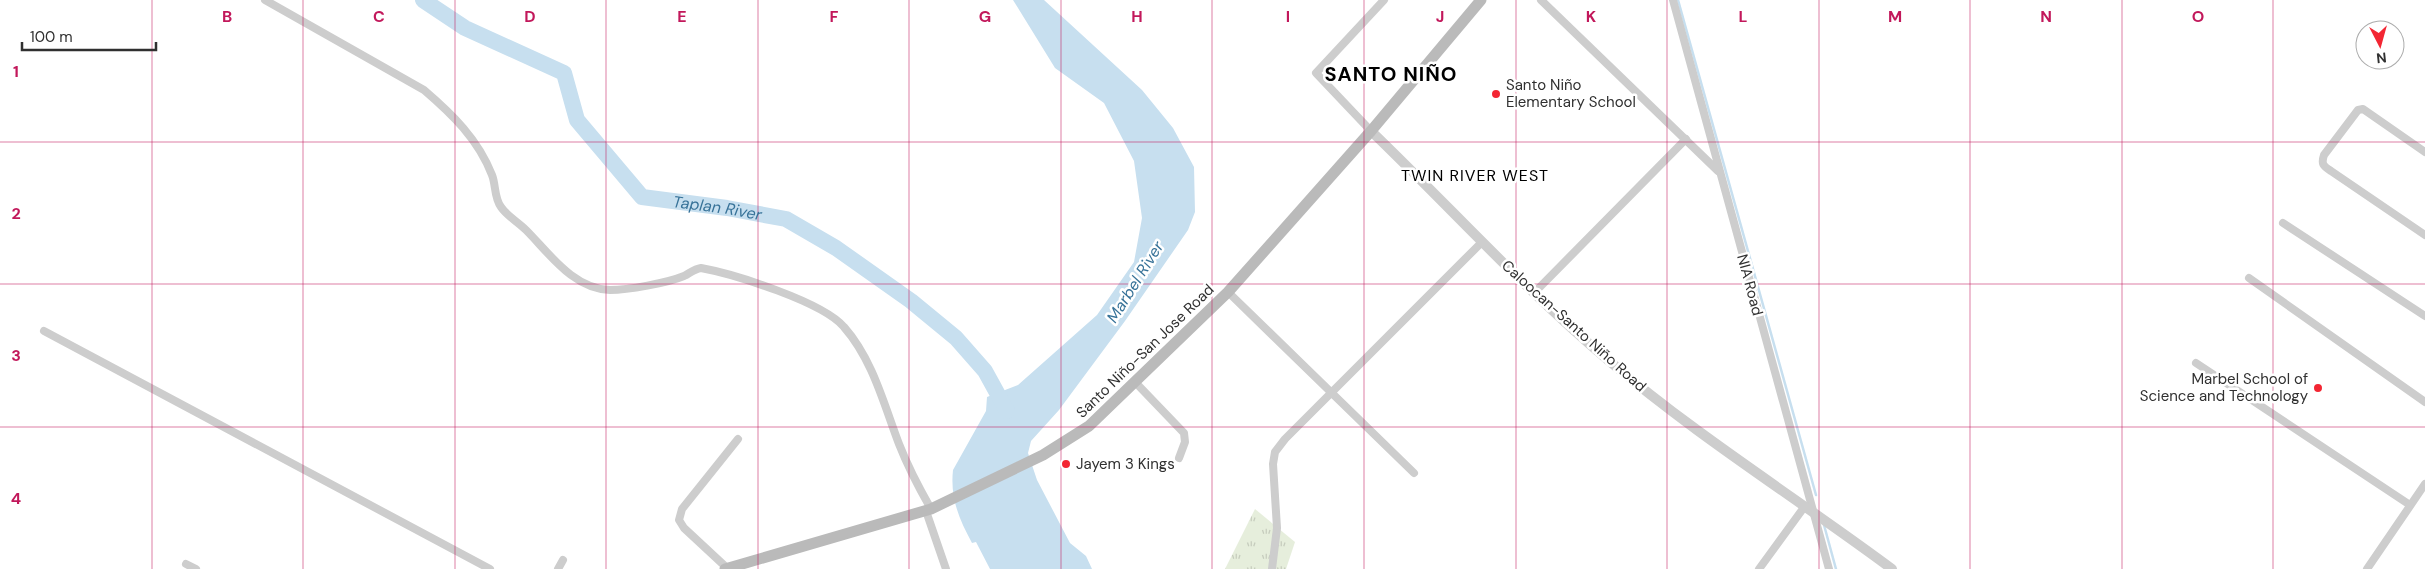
<svg xmlns="http://www.w3.org/2000/svg" width="2425" height="569" viewBox="0 0 2425 569" font-family="'DM Sans',sans-serif">
  <style>
    .grass { fill: url(#grass-tufts) }
    .water { fill: #c7dfef }
    .lines { fill: none; stroke-linecap: round; stroke-linejoin: round }
    .stream { stroke: #c7dfef; stroke-width: 2.5 }
    .river { stroke: #c7dfef; stroke-width: 16 }
    .minor { stroke: #cdcdcd; stroke-width: 8 }
    .tertiary { stroke: #cdcdcd; stroke-width: 10 }
    .secondary { stroke: #bababa; stroke-width: 11 }
    .grid { fill: none; stroke: #c2185b; stroke-width: 1; stroke-opacity: 0.55 }
    .poi-dot { fill: #f32633; stroke: #fff; stroke-width: 2 }
    .labels { text-anchor: middle; dominant-baseline: central; stroke-width: 5; stroke-linejoin: round; paint-order: stroke }
    .poi-label { font-size: 15px; fill: #303030; stroke: #fff; text-anchor: start }
    .street-label { font-size: 15px; fill: #303030; stroke: #fff }
    .neighbourhood-label { font-size: 16px; letter-spacing: 1px; fill: #000; stroke: #fff }
    .water-label { font-size: 16px; font-style: italic; fill: #377298; stroke: #fff }
    .district-label { font-size: 20px; font-weight: bold; letter-spacing: 1px; fill: #000; stroke: #fff }
    .grid-label { font-size: 16px; text-anchor: middle; font-weight: bold; fill: #c2185b; stroke: #fff; stroke-width: 5; stroke-linejoin: round; paint-order: stroke }
  </style>
  <defs>
    <pattern id="grass-tufts" width="24" height="20" patternUnits="userSpaceOnUse" patternTransform="scale(1.25)"><rect width="24" height="20" fill="#e6eedc"/><path d="M3 7l-1-3M5 7V3M7 7l1-3M15 17l-1-3M17 17v-4M19 17l1-3" fill="none" stroke="#c6ccbd"/></pattern>
  </defs>
  <rect width="100%" height="100%" fill="#fff"/>
  <path class="grass" d="M 1255,509 L 1295,542 L 1286,569 L 1225,569 Z"/>
  <path class="water" d="M 1013,0 L 1044,0 L 1142,90 L 1173,128 L 1194,167 L 1195,212 L 1188,230 L 1125,321 L 1059,410 L 1031,441 L 1028,453 L 1037,480 L 1070,543 L 1086,556 L 1092,569 L 990,569 L 976,542 L 972,543 C 959,519 950,498 953,470 L 986,411 L 987,397 L 1018,385 L 1097,315 L 1134,262 L 1142,218 L 1134,161 L 1104,103 L 1055,68 Z"/>
  <g class="lines">
    <g class="stream">
      <path d="M 1678,0 L 1816,495"/>
      <path d="M 1824,525 L 1836,569"/>
    </g>
    <path class="river" id="s1" d="M 423,0 L 465,28 L 564,73 L 577,120 L 642,197 L 727,208 L 786,219 L 836,248 L 911,301 L 956,338 L 985,371 L 1007,411"/>
    <g class="minor">
      <path d="M 265,0 L 424,90 C 452,114 478,139 492,175 C 496,185 494,198 501,207 C 507,216 518,222 526,230 C 549,253 573,289 610,290 C 628,290 667,283 684,276 C 690,273 694,269 701,268 C 734,274 823,302 844,327 C 873,360 884,405 899,444 C 908,467 919,488 931,509"/>
      <path d="M 1541,0 L 1718,171"/>
      <path d="M 1673,0 L 1829,569"/>
      <path d="M 1371,131 L 1316,73 L 1384,0"/>
      <path d="M 2425,152 L 2363,109 L 2358,110 L 2324,155 C 2321,164 2323,166 2331,171 L 2425,235"/>
      <path d="M 2283,223 L 2425,316"/>
      <path d="M 2249,278 L 2425,402"/>
      <path d="M 1228,292 L 1414,473"/>
      <path d="M 1534,293 L 1686,139"/>
      <path d="M 44,331 L 490,569"/>
      <path d="M 2196,363 L 2410,505"/>
      <path d="M 1136,383 L 1184,433 L 1185,442 L 1179,458"/>
      <path d="M 926,511 L 946,569"/>
      <path d="M 186,564 L 196,569"/>
      <path d="M 727,568 L 684,528 L 679,520 L 682,509 L 738,439"/>
      <path d="M 558,569 L 563,560"/>
      <path d="M 1272,569 L 1277,528 L 1273,464 L 1275,452 L 1285,439 L 1482,242"/>
      <path d="M 1759,569 L 1805,506"/>
      <path d="M 2367,569 L 2425,484"/>
    </g>
    <path class="tertiary" d="M 1371,131 C 1450,207 1524,289 1608,360 C 1697,436 1798,499 1892,569"/>
    <path class="secondary" d="M 725,569 L 931,509 L 1043,455 L 1089,426 L 1228,292 L 1371,131 L 1481,0"/>
  </g>
  <path class="grid" d="M 152,0 L 152,569M 303,0 L 303,569M 455,0 L 455,569M 606,0 L 606,569M 758,0 L 758,569M 909,0 L 909,569M 1061,0 L 1061,569M 1212,0 L 1212,569M 1364,0 L 1364,569M 1516,0 L 1516,569M 1667,0 L 1667,569M 1819,0 L 1819,569M 1970,0 L 1970,569M 2122,0 L 2122,569M 2273,0 L 2273,569M 0,142 L 2425,142M 0,284 L 2425,284M 0,427 L 2425,427"/>
  <g class="poi-dot">
    <circle cx="1496" cy="94" r="5"/>
    <circle cx="2318" cy="388" r="5"/>
    <circle cx="1066" cy="464" r="5"/>
  </g>
  <g class="labels">
    <g class="poi-label">
      <text x="1506" y="85">Santo Niño<tspan x="1506" dy="17">Elementary School</tspan></text>
      <text x="2308" y="379" text-anchor="end">Marbel School of<tspan x="2308" dy="17">Science and Technology</tspan></text>
      <text x="1076" y="464">Jayem 3 Kings</text>
    </g>
    <g class="street-label">
      <text transform="translate(1750 285) rotate(75)">NIA Road</text>
      <text transform="translate(1574 326) rotate(42)">Caloocan-Santo Niño Road</text>
      <text transform="translate(1145 351) rotate(-44)">Santo Niño-San Jose Road</text>
    </g>
    <g class="neighbourhood-label">
      <text x="1475" y="175">TWIN RIVER WEST</text>
    </g>
    <g class="water-label">
      <text stroke="none"><textPath href="#s1" startOffset="385">Taplan River</textPath></text>
      <text transform="translate(1135 282) rotate(-58)">Marbel River</text>
    </g>
    <g class="district-label">
      <text x="1391" y="74">SANTO NIÑO</text>
    </g>
  </g>
  <g class="grid-label">
    <text x="227" y="22">B</text>
    <text x="379" y="22">C</text>
    <text x="530" y="22">D</text>
    <text x="682" y="22">E</text>
    <text x="834" y="22">F</text>
    <text x="985" y="22">G</text>
    <text x="1137" y="22">H</text>
    <text x="1288" y="22">I</text>
    <text x="1440" y="22">J</text>
    <text x="1591" y="22">K</text>
    <text x="1743" y="22">L</text>
    <text x="1895" y="22">M</text>
    <text x="2046" y="22">N</text>
    <text x="2198" y="22">O</text>
    <text x="16" y="77">1</text>
    <text x="16" y="219">2</text>
    <text x="16" y="361">3</text>
    <text x="16" y="504">4</text>
  </g>
  <g transform="translate(2380 45) rotate(174)"><circle r="24" fill="#ffffff" stroke="#acacac"/>
  <path d="M0-4L9 19L0 12L-9 19Z" fill="#f32633"/>
  <text y="-8" font-size="14" font-weight="bold" text-anchor="middle" fill="#303030">N</text>
  </g>
  <path d="M22 42v8h134v-8" fill="none" stroke="#303030" stroke-width="2.5"/>
  <text x="30" y="42" font-size="15" fill="#303030" stroke="#ffffff" stroke-width="4" paint-order="stroke">100 m</text>
</svg>
